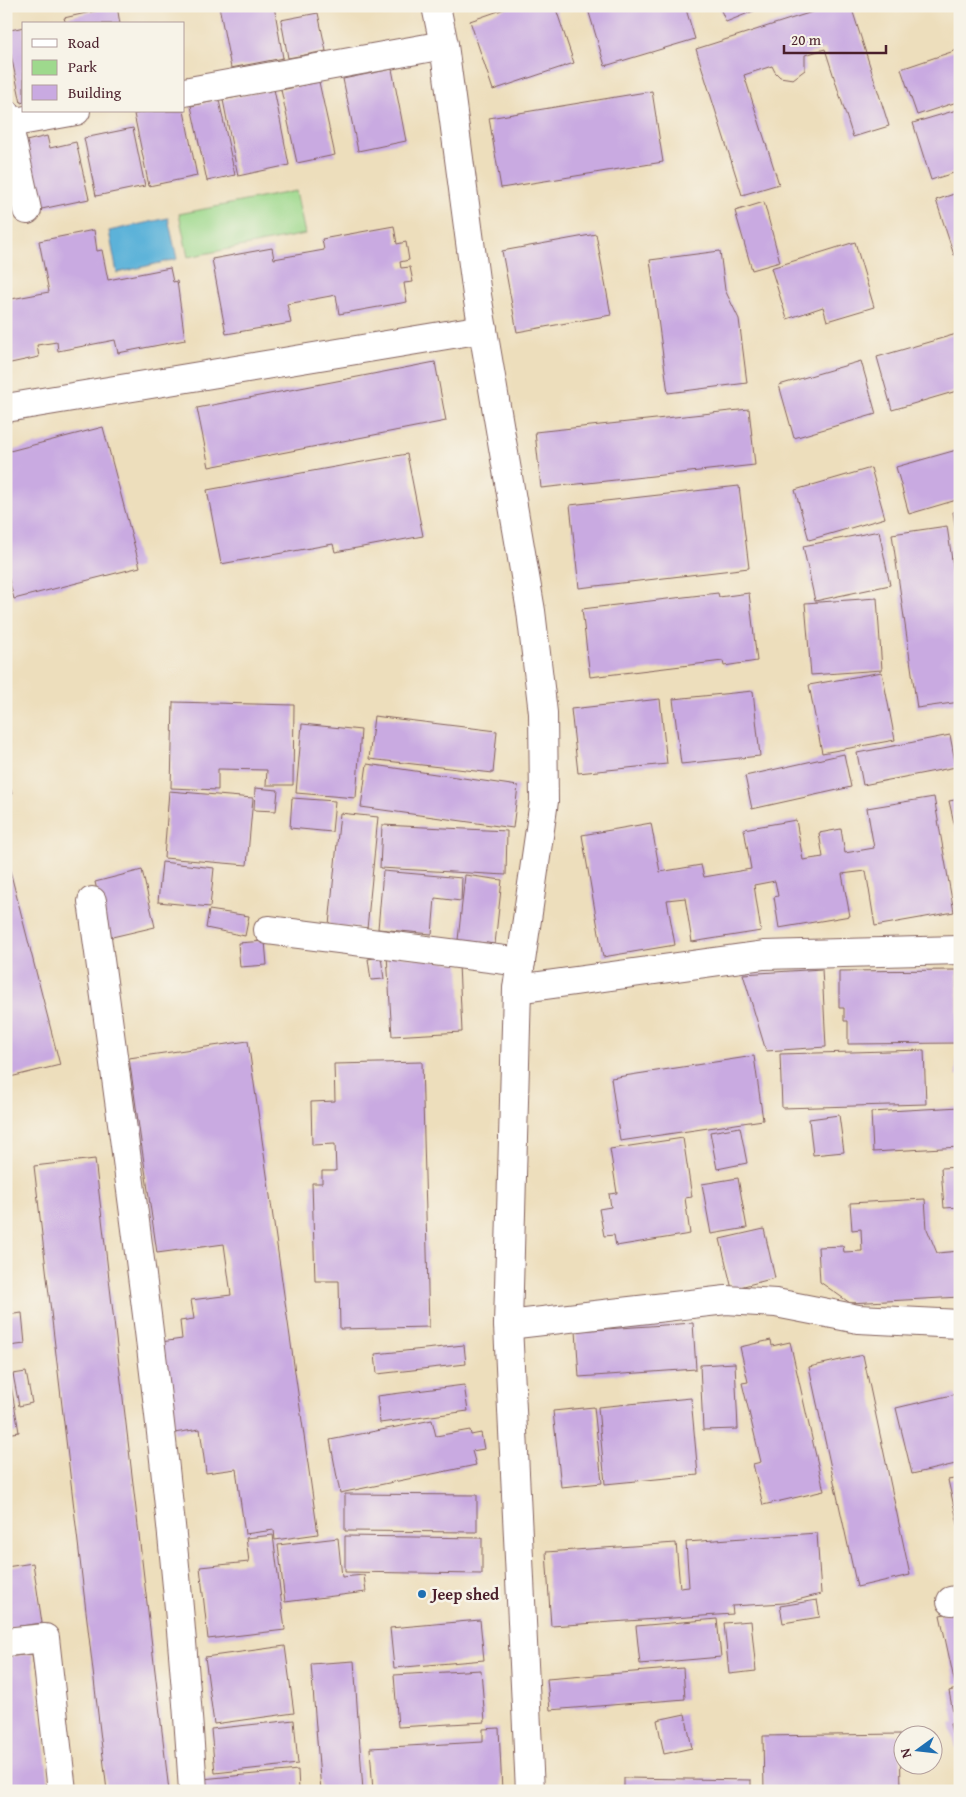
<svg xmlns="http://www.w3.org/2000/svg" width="966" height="1797" viewBox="0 0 966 1797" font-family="'Gentium Book Plus',serif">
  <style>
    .green { fill: #9ed98d; stroke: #747c5c }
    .water { fill: #5cb2d9; stroke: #536882 }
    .building { fill: #c9aae1 }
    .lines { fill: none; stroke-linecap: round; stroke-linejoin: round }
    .street-casing { stroke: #83625e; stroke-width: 30 }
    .secondary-casing { stroke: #83625e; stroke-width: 30 }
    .street { stroke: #fff; stroke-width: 28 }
    .secondary { stroke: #fff; stroke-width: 28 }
    .poi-dot { fill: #1f6fb2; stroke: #f7f3e8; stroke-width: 2 }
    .labels { text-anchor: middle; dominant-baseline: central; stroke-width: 5; stroke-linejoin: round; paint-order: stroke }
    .poi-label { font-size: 16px; font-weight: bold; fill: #4a1f2b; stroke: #f7f3e8; text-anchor: start }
  </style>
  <rect width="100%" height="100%" fill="#f7f3e8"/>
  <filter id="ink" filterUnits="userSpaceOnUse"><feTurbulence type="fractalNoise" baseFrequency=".02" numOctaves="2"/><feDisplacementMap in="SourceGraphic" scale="10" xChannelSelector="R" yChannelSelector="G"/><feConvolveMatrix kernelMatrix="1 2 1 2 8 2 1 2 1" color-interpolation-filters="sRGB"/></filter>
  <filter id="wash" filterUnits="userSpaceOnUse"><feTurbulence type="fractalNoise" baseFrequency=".0096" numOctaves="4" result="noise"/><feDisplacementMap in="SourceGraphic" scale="20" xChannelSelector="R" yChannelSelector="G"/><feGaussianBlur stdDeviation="1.12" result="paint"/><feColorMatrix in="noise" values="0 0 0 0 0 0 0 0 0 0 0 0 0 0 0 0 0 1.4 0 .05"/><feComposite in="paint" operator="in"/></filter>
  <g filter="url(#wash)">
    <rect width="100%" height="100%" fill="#eddebc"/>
    <path class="green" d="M 296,191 L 305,234 L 188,257 L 179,214 Z"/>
    <path class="water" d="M 168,218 L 177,259 L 117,273 L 109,231 Z"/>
    <g id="blocks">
      <g class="building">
        <path d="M 117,6 L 120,24 L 66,24 L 64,18 Z"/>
        <path d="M 219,6 L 274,6 L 283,58 L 231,68 Z"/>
        <path d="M 513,6 L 555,6 L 574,63 L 493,90 L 470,21 Z"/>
        <path d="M 587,6 L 685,6 L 695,39 L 605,66 Z"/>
        <path d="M 719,6 L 766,6 L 726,22 Z"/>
        <path d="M 831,6 L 851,6 L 889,126 L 853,137 L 825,49 L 805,55 L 805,70 L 793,79 L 780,77 L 775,72 L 772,66 L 744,75 L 779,184 L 742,195 L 696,49 Z"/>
        <path d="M 318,13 L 326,51 L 288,58 L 281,20 Z"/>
        <path d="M 24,27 L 24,102 L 21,103 L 6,31 Z"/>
        <path d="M 960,49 L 960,101 L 917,115 L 901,69 Z"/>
        <path d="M 392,69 L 406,141 L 358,151 L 343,79 Z"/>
        <path d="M 319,82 L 335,155 L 297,163 L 281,90 Z"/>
        <path d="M 274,89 L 289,165 L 238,176 L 223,100 Z"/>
        <path d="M 652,91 L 663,162 L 501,188 L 489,118 Z"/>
        <path d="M 219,100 L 235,175 L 207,181 L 191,106 Z"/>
        <path d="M 960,109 L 960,171 L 931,180 L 913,123 Z"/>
        <path d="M 147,111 L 184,111 L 197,176 L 149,186 L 134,114 Z"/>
        <path d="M 133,128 L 145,186 L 96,196 L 84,138 Z"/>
        <path d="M 47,136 L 50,148 L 76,142 L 89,199 L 37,210 L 22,142 Z"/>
        <path d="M 6,161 L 17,213 L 6,215 Z"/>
        <path d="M 960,192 L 960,254 L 954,255 L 936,200 Z"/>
        <path d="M 764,202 L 780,262 L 752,270 L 735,211 Z"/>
        <path d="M 394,226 L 397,244 L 406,242 L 409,260 L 400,262 L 401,268 L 410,267 L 413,282 L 404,283 L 407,302 L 339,314 L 336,295 L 287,304 L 291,323 L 226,334 L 212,259 L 272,248 L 274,259 L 324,250 L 322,239 Z"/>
        <path d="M 94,230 L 97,251 L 102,250 L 108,280 L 170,268 L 173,282 L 177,281 L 185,340 L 118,353 L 115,340 L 58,351 L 57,342 L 37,345 L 39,357 L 6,364 L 6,300 L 49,292 L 39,241 Z"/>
        <path d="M 596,234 L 611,315 L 517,332 L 502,251 Z"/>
        <path d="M 855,242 L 874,307 L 827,321 L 823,307 L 787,319 L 771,268 Z"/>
        <path d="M 720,251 L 725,290 L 739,319 L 747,383 L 668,393 L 650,260 Z"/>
        <path d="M 960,333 L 960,390 L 892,410 L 877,357 Z"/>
        <path d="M 861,361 L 876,414 L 794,438 L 779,385 Z"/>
        <path d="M 435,362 L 446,421 L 209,467 L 197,408 Z"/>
        <path d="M 749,409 L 755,465 L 541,488 L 535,432 Z"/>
        <path d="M 103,427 L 140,567 L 14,599 L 6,568 L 6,452 Z"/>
        <path d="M 960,449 L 960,499 L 909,514 L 896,467 Z"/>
        <path d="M 407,454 L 423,536 L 335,552 L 333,544 L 221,564 L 207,490 Z"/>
        <path d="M 871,468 L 885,518 L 809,540 L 795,490 Z"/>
        <path d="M 739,486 L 749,568 L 579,588 L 570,505 Z"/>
        <path d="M 960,511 L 960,553 L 959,553 L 953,512 Z"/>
        <path d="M 947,526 L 960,614 L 960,702 L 917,708 L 892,534 Z"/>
        <path d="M 879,531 L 890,585 L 815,601 L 803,546 Z"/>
        <path d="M 718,593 L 719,597 L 749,593 L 757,661 L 724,666 L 723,661 L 590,677 L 582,609 Z"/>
        <path d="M 877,598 L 882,670 L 811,675 L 805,603 Z"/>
        <path d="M 882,672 L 895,740 L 822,753 L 809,685 Z"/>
        <path d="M 753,691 L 760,756 L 681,764 L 673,699 Z"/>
        <path d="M 660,699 L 667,764 L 578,773 L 571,709 Z"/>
        <path d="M 173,702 L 294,705 L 293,785 L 266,785 L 267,770 L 218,769 L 218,790 L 171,788 Z"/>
        <path d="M 374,716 L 497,731 L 493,773 L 369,759 Z"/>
        <path d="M 302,724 L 361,730 L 356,798 L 296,793 Z"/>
        <path d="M 950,735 L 956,767 L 863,785 L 857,753 Z"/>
        <path d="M 844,754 L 851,787 L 752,809 L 745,776 Z"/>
        <path d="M 367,764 L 518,786 L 513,828 L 361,807 Z"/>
        <path d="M 6,772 L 12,794 L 6,795 Z"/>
        <path d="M 255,788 L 278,790 L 276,811 L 254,810 Z"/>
        <path d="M 169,791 L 253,798 L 247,865 L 164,858 Z"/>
        <path d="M 934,797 L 954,912 L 875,926 L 866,871 L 842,874 L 850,916 L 779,928 L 774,897 L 778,896 L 775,881 L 754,885 L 761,931 L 692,942 L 685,898 L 667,900 L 675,945 L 603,957 L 582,835 L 651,823 L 660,872 L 701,865 L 704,877 L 751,869 L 744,829 L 796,820 L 803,860 L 823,857 L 819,833 L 841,829 L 845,853 L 874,848 L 867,808 Z"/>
        <path d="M 292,798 L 335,801 L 332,832 L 290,828 Z"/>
        <path d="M 960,799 L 960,835 L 957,836 L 949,801 Z"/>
        <path d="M 340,813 L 378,817 L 367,929 L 329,925 Z"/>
        <path d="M 382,825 L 507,831 L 506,875 L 380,868 Z"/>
        <path d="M 6,855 L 60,1065 L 6,1078 Z"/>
        <path d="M 162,862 L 214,868 L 210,907 L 158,902 Z"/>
        <path d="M 142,870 L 155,927 L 108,938 L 95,882 Z"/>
        <path d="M 383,871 L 462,878 L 461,901 L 435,898 L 432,934 L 378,929 Z"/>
        <path d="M 465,875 L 502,880 L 495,944 L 458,940 Z"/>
        <path d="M 209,910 L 249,916 L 245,936 L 206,928 Z"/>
        <path d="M 265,941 L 267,965 L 240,967 L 238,943 Z"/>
        <path d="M 387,955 L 459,964 L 462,1032 L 392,1036 Z"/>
        <path d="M 381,957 L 384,979 L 371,980 L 368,959 Z"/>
        <path d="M 822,969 L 826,1047 L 766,1051 L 743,974 Z"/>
        <path d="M 957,970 L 958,1043 L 848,1044 L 848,1021 L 844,1021 L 844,1008 L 839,1008 L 839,971 Z"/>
        <path d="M 248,1041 L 318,1534 L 275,1540 L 274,1530 L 245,1534 L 236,1469 L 206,1473 L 200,1429 L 174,1433 L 161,1342 L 182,1339 L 180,1321 L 194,1319 L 191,1300 L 231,1295 L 224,1244 L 157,1253 L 129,1058 Z"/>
        <path d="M 924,1050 L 926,1104 L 782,1108 L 780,1054 Z"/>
        <path d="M 957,1051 L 960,1051 L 960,1075 L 956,1075 Z"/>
        <path d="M 754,1056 L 763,1120 L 620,1141 L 611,1078 Z"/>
        <path d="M 422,1062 L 429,1327 L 340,1329 L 339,1281 L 315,1281 L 312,1183 L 322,1183 L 322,1171 L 336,1171 L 335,1144 L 312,1145 L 311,1102 L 335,1101 L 334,1064 Z"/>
        <path d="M 960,1107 L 960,1147 L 873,1152 L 871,1112 Z"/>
        <path d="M 839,1115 L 844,1152 L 813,1155 L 809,1119 Z"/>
        <path d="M 740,1127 L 747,1163 L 717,1169 L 710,1132 Z"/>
        <path d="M 683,1138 L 692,1197 L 685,1198 L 690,1234 L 616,1246 L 614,1235 L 604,1236 L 599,1209 L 611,1207 L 609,1194 L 617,1193 L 610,1149 Z"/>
        <path d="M 95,1159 L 169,1791 L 107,1791 L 34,1166 Z"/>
        <path d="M 960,1167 L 960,1207 L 944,1208 L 941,1168 Z"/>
        <path d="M 738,1178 L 747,1228 L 711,1234 L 702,1184 Z"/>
        <path d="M 925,1199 L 927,1229 L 937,1253 L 960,1251 L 960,1297 L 850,1303 L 820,1282 L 818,1247 L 843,1246 L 844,1252 L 862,1251 L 861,1229 L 852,1230 L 850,1203 Z"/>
        <path d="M 764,1229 L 775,1278 L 732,1289 L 720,1239 Z"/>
        <path d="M 22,1313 L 25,1344 L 9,1346 L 6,1315 Z"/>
        <path d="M 693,1323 L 696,1369 L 579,1377 L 576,1331 Z"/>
        <path d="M 771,1340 L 772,1346 L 790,1342 L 824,1491 L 763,1505 L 753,1464 L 761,1462 L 742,1383 L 748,1382 L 740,1347 Z"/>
        <path d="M 464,1345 L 466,1364 L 377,1374 L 375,1354 Z"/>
        <path d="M 863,1355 L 910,1575 L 857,1587 L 809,1367 Z"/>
        <path d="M 7,1362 L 19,1432 L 6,1434 L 6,1363 Z"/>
        <path d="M 735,1363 L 738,1429 L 703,1430 L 700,1365 Z"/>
        <path d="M 26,1372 L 32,1403 L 19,1406 L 13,1374 Z"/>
        <path d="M 464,1385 L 468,1411 L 380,1423 L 377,1396 Z"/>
        <path d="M 956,1394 L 960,1408 L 960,1463 L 912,1474 L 896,1408 Z"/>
        <path d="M 691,1398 L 698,1475 L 605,1484 L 598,1407 Z"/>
        <path d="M 594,1407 L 602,1483 L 561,1487 L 553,1411 Z"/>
        <path d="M 432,1420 L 436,1436 L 470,1430 L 471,1435 L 481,1433 L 484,1449 L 472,1451 L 476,1465 L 340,1493 L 330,1440 Z"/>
        <path d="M 960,1478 L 960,1529 L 959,1529 L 948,1480 Z"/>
        <path d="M 345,1494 L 477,1495 L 477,1532 L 345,1531 Z"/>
        <path d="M 817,1533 L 821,1594 L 785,1603 L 732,1606 L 733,1614 L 551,1626 L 546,1552 L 676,1543 L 680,1588 L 689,1587 L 686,1542 Z"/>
        <path d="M 273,1535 L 285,1630 L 208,1639 L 200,1567 L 249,1562 L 246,1538 Z"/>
        <path d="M 345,1536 L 482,1538 L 482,1574 L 345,1572 Z"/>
        <path d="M 338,1538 L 342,1577 L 364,1575 L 366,1592 L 285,1602 L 278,1545 Z"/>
        <path d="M 33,1563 L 42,1623 L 6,1628 L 6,1567 Z"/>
        <path d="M 817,1600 L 820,1617 L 783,1623 L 780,1606 Z"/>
        <path d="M 960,1611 L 960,1683 L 955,1684 L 940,1615 Z"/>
        <path d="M 717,1619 L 721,1657 L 640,1664 L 636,1626 Z"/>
        <path d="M 480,1620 L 484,1660 L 394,1668 L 390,1628 Z"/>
        <path d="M 751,1621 L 756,1671 L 729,1674 L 724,1623 Z"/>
        <path d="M 285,1646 L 294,1713 L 214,1724 L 205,1657 Z"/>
        <path d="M 32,1654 L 50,1791 L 6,1791 L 6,1657 Z"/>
        <path d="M 354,1661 L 363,1791 L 321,1791 L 311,1664 Z"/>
        <path d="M 683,1668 L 685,1699 L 550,1710 L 547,1679 Z"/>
        <path d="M 481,1670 L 485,1722 L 398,1727 L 394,1675 Z"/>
        <path d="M 960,1688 L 960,1747 L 956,1748 L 950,1724 L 955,1723 L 949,1691 Z"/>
        <path d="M 685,1714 L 692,1748 L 664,1754 L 657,1720 Z"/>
        <path d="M 294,1720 L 298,1764 L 215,1773 L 211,1729 Z"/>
        <path d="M 499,1728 L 502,1791 L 373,1791 L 370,1748 L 483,1742 L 483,1729 Z"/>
        <path d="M 900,1734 L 901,1791 L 764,1791 L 763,1736 Z"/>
        <path d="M 298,1770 L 299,1791 L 203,1791 L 202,1779 Z"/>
        <path d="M 624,1778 L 751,1780 L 751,1791 L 624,1791 Z"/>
      </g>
    </g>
  </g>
  <g filter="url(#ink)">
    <use href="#blocks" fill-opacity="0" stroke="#83625e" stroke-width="1"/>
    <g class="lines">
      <g class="street-casing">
        <g id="street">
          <path d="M 184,92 L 444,45"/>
          <path d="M 6,113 L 27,210"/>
          <path d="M 9,123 L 76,111"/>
          <path d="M 6,408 L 483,329"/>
          <path d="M 92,901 C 132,1197 175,1493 193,1791"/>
          <path d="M 268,930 L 521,962"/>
          <path d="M 517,989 L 764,955 L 960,950"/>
          <path d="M 508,1325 L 726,1300 L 776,1303 L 858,1319 L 960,1324"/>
          <path d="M 951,1601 L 960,1599"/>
          <path d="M 6,1642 L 45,1638 L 62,1791"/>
        </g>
      </g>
      <g class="secondary-casing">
        <path id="secondary" d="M 436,6 L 444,45 L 477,295 L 531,611 L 543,713 L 544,801 L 517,989 L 508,1325 L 530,1791"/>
      </g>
      <use href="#street" class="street"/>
      <use href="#secondary" class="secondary"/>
    </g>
  </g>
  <circle class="poi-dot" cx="422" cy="1594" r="5"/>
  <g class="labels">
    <g class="poi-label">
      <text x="432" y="1594">Jeep shed</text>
    </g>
  </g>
  <rect width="966" height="1797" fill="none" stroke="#f7f3e8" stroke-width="25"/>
  <rect x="22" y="22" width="162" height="90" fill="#f7f3e8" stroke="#b29e9c"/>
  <rect x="32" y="39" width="25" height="8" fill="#ffffff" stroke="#b29e9c"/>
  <text x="68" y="48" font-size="15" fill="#4a1f2b">Road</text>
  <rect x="32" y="60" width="25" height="15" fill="#9ed98d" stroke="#b29e9c"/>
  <text x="68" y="72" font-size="15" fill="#4a1f2b">Park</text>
  <rect x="32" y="85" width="25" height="15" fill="#c9aae1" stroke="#b29e9c"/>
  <text x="68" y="98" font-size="15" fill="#4a1f2b">Building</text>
  <g transform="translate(918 1750) rotate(255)"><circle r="24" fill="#f7f3e8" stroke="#b29e9c"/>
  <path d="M0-4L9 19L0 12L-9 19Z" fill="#1f6fb2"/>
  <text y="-8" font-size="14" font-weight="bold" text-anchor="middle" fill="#4a1f2b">N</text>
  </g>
  <path d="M784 45v8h102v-8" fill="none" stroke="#4a1f2b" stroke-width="2.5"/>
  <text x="791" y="45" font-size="15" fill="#4a1f2b" stroke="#f7f3e8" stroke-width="4" paint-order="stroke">20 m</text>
</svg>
